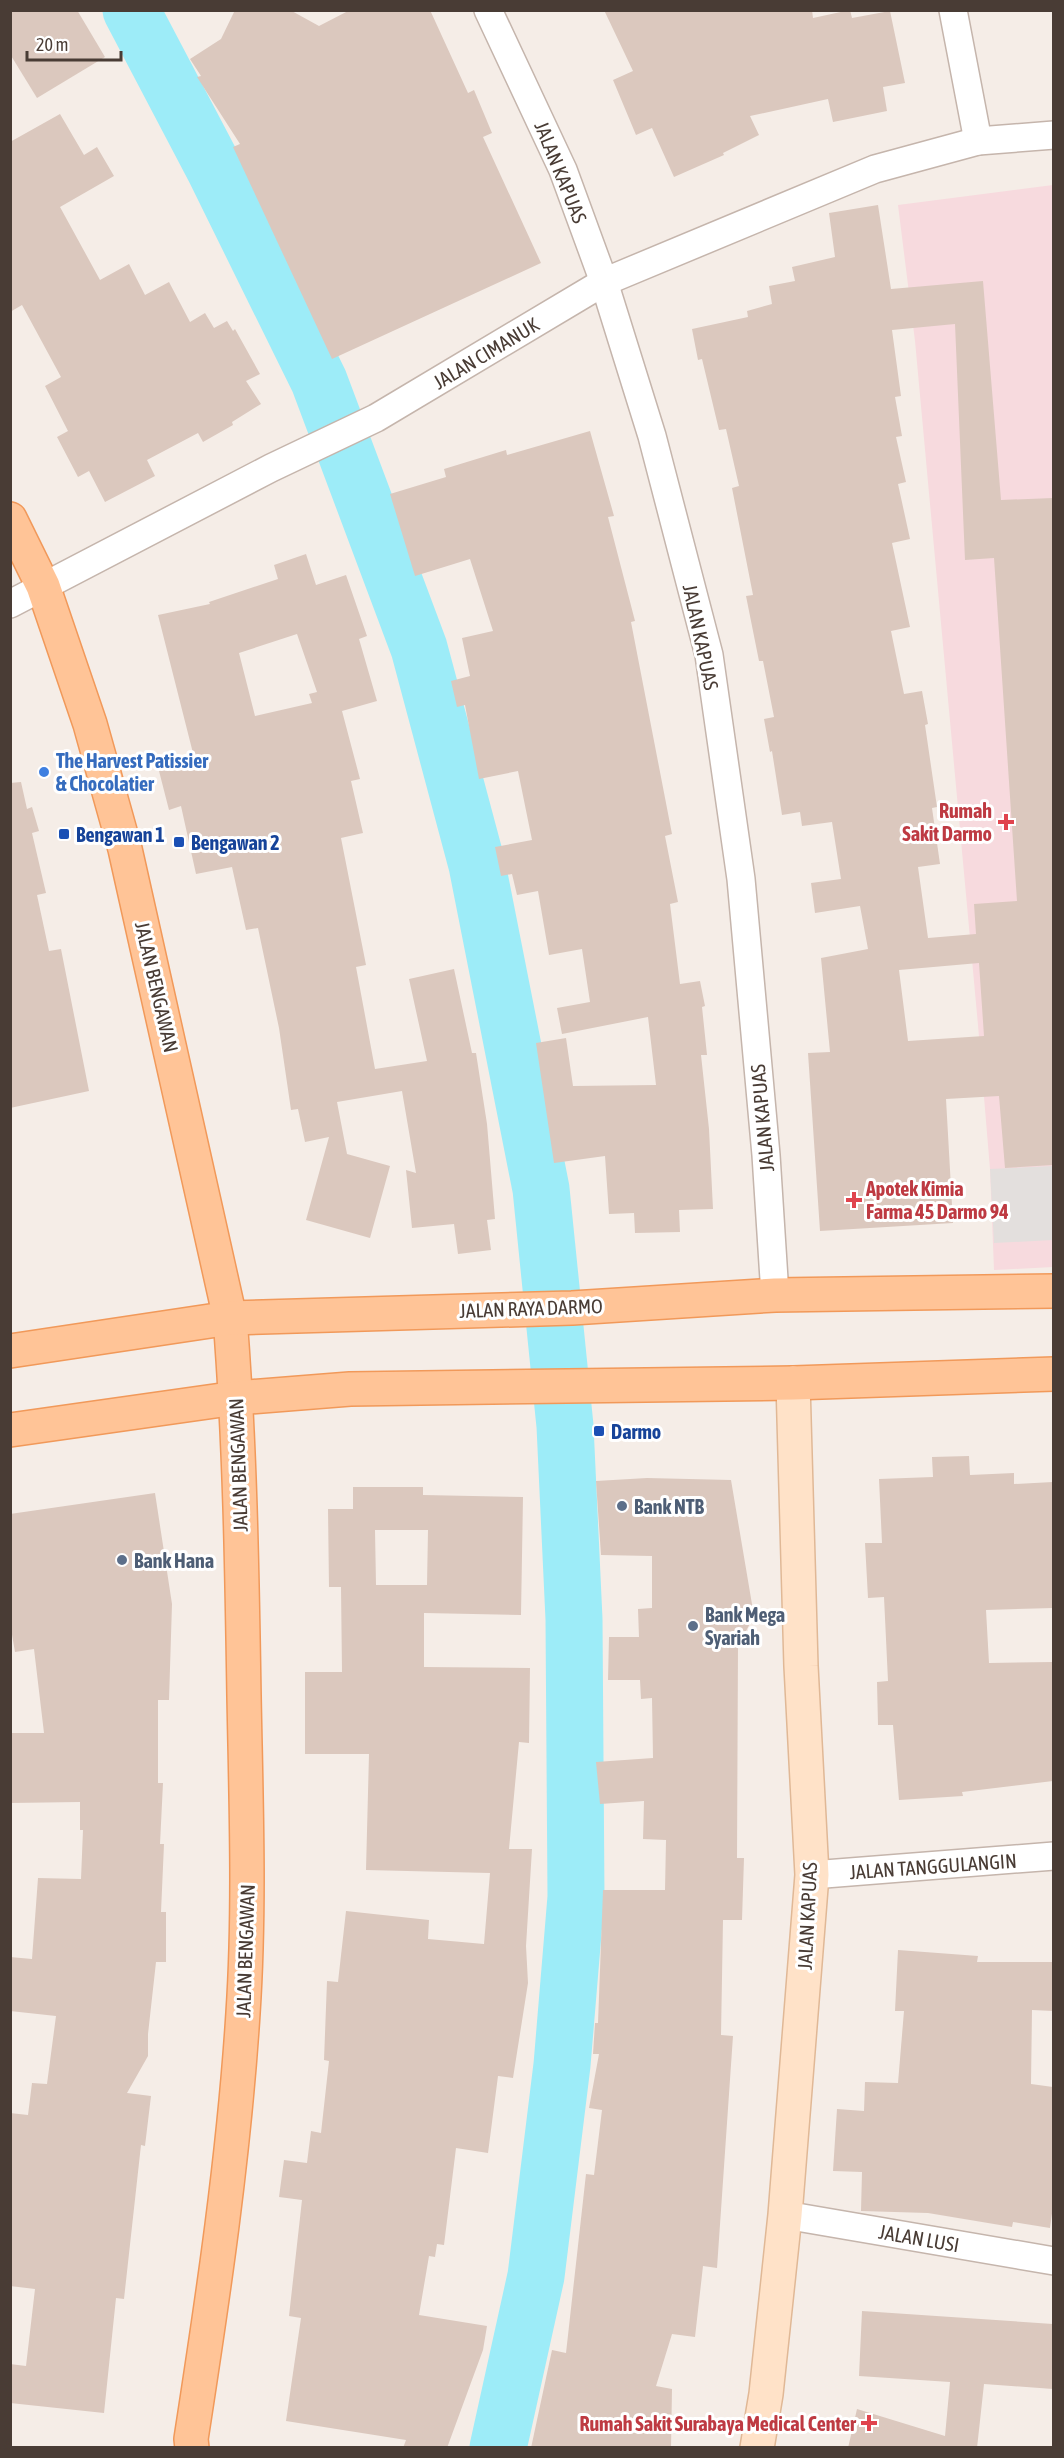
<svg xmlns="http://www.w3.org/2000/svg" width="1064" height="2458" viewBox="0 0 1064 2458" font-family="'Asap Condensed',sans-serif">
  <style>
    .medical { fill: #f7dade }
    .parking { fill: #e3dfdd }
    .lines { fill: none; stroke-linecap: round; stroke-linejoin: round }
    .river { stroke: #9decf8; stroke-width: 57 }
    .building { fill: #dbc8be; fill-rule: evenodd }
    .street-casing { stroke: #c5b5ac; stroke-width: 30 }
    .secondary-casing { stroke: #e0b896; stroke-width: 36 }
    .primary-casing { stroke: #f1995a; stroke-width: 36 }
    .street { stroke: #fff; stroke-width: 27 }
    .secondary { stroke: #ffe2c8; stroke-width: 33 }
    .primary { stroke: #ffc497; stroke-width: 33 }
    .shop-dot { fill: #3f7fe0; stroke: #fff; stroke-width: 2 }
    .health-dot { fill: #e0444e; stroke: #fff; stroke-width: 2 }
    .transit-dot { fill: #1a4fb4; stroke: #fff; stroke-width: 2 }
    .service-dot { fill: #5c6f8a; stroke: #fff; stroke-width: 2 }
    .labels { text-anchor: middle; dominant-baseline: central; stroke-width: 6; stroke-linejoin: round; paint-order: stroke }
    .street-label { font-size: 20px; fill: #493c35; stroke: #fff }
    .shop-label { font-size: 20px; font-weight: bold; fill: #366cbe; stroke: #fff; text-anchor: start }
    .health-label { font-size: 20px; font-weight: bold; fill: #be3a42; stroke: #fff; text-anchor: end }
    .transit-label { font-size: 20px; font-weight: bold; fill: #164399; stroke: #fff; text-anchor: start }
    .service-label { font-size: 20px; font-weight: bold; fill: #4e5e75; stroke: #fff; text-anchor: start }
  </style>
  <rect width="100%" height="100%" fill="#f5ede7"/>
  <path class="medical" d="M 1053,185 L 1053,1267 L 994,1270 L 990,1169 L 978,1025 L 915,341 L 898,205 Z"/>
  <path class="parking" d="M 1053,1166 L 1053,1240 L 994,1243 L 990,1169 Z"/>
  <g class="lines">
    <path class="river" d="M 131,10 L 214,168 L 319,381 L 419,648 L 477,865 L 541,1189 L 565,1426 L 574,1619 L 576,1897 L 562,2065 L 536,2276 L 498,2448"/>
  </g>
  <g class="building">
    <path d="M 10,10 L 77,10 L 105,57 L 37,98 L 10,54 Z"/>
    <path d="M 235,10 L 290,10 L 319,26 L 350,10 L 430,10 L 468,93 L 474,90 L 492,133 L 483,137 L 541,263 L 332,359 L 233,147 L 240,144 L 197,77 L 201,76 L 190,59 L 221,39 Z"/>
    <path d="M 604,10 L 812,10 L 813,18 L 850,10 L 852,18 L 890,11 L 905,83 L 883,87 L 887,111 L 833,122 L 828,99 L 750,116 L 759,135 L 723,153 L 724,155 L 674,177 L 652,128 L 636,135 L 613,80 L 633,71 Z"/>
    <path d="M 60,114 L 84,155 L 97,147 L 114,176 L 60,207 L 100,280 L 129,264 L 145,295 L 169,282 L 190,322 L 205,313 L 214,328 L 227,321 L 233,331 L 235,329 L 260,374 L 246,381 L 261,404 L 232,422 L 233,425 L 203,442 L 198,433 L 147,460 L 155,476 L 105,502 L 89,471 L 78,477 L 57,437 L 68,431 L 45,386 L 61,377 L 22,305 L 10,312 L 10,142 Z"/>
    <path d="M 878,205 L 891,289 L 983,281 L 1001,500 L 1053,498 L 1053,1165 L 1005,1168 L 999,1096 L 946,1099 L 953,1223 L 820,1231 L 808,1053 L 830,1052 L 821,958 L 868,949 L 860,906 L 815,913 L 811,883 L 841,879 L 832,822 L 802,826 L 800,812 L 782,815 L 772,751 L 770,752 L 764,719 L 774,717 L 763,661 L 759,661 L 746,596 L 753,595 L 732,488 L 739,486 L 726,429 L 719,430 L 702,359 L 698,360 L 692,329 L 748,317 L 747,311 L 772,304 L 769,286 L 795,281 L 792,267 L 835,257 L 829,213 ZM 955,324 L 965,560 L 994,558 L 1017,901 L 974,904 L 976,934 L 928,938 L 918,867 L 940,864 L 932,808 L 937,807 L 925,725 L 928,724 L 922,691 L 904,694 L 891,631 L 910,627 L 892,543 L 910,539 L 898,484 L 906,482 L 896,437 L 902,436 L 895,397 L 901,396 L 892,330 ZM 979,963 L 984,1036 L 908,1041 L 899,970 Z"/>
    <path d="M 590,431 L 614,516 L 608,517 L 635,621 L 631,622 L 672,834 L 665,836 L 678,902 L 670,904 L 680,984 L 700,981 L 705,1006 L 702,1007 L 707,1055 L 701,1055 L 709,1129 L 713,1209 L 679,1210 L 680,1232 L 635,1233 L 634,1213 L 609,1214 L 605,1156 L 554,1163 L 536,1043 L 566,1038 L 573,1086 L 656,1085 L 648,1017 L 562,1034 L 557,1008 L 590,1002 L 582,949 L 549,955 L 538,891 L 517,895 L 512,874 L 501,876 L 495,847 L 532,840 L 518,771 L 479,779 L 465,705 L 457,707 L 451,681 L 470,676 L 462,638 L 493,631 L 470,559 L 415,576 L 390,494 L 446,477 L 444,469 L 506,450 L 507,455 Z"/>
    <path d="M 306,554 L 316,585 L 346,575 L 367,636 L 359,639 L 377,701 L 342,711 L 360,779 L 351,781 L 363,833 L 341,838 L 366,965 L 356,967 L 375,1069 L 427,1061 L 409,979 L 454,969 L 472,1053 L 476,1053 L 487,1124 L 495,1219 L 487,1220 L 491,1250 L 458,1254 L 454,1224 L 412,1228 L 406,1170 L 416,1173 L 402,1091 L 337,1102 L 347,1154 L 390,1166 L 370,1238 L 306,1220 L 329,1137 L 305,1142 L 298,1109 L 291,1110 L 279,1028 L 258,928 L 246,930 L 232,867 L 196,874 L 181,806 L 169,810 L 159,771 L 195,761 L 158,615 L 210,604 L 209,602 L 278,579 L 274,565 ZM 297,634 L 317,692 L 309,694 L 312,703 L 255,716 L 239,653 Z"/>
    <path d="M 21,782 L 27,809 L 32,807 L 39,831 L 32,833 L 46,893 L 37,895 L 49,951 L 61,949 L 89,1091 L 10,1108 L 10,783 Z"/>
    <path d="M 969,1456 L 970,1475 L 1014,1473 L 1014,1484 L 1053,1482 L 1053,1608 L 986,1610 L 989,1663 L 1053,1662 L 1053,1781 L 962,1792 L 963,1796 L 899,1800 L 893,1725 L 878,1725 L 877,1682 L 888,1681 L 884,1597 L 868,1598 L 865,1543 L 882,1543 L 879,1479 L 933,1477 L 932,1457 Z"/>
    <path d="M 647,1478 L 731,1480 L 754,1616 L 738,1646 L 737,1858 L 744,1858 L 742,1920 L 723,1920 L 721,2035 L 733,2036 L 717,2268 L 703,2266 L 695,2337 L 672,2334 L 656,2386 L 672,2389 L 671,2448 L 531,2448 L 552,2350 L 566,2353 L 586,2174 L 594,2175 L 602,2110 L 589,2108 L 599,2054 L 593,2054 L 595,2023 L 598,2023 L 603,1890 L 665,1890 L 666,1840 L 643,1839 L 644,1801 L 600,1804 L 596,1762 L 653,1758 L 652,1698 L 641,1699 L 640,1680 L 608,1680 L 609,1637 L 639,1637 L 638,1609 L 652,1608 L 652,1556 L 601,1555 L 596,1481 Z"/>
    <path d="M 353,1487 L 423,1487 L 423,1495 L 523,1497 L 521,1615 L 424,1613 L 424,1667 L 530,1668 L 529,1743 L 519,1742 L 509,1849 L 532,1849 L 526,1946 L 528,1983 L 513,2078 L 498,2076 L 488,2153 L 456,2148 L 444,2245 L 437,2244 L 435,2257 L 429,2256 L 419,2315 L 487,2326 L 483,2350 L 447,2448 L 403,2448 L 406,2440 L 286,2421 L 301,2318 L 289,2316 L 302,2200 L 279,2197 L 284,2160 L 307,2163 L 311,2131 L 321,2133 L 329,2061 L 324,2060 L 327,1981 L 338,1982 L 346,1911 L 429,1920 L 428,1939 L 484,1944 L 490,1873 L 366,1870 L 369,1754 L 305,1754 L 305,1672 L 342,1672 L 341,1587 L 329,1587 L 328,1509 L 353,1509 ZM 375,1530 L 428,1530 L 427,1585 L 376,1585 Z"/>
    <path d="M 155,1493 L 172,1604 L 169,1700 L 158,1700 L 158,1783 L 163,1783 L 160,1844 L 164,1844 L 161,1912 L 166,1912 L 166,1962 L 156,1962 L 148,2034 L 148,2056 L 127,2093 L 151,2096 L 145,2146 L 141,2145 L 124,2299 L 116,2298 L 104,2413 L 10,2403 L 10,2364 L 26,2366 L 35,2289 L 10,2286 L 10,2113 L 28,2115 L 32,2083 L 47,2084 L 56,2016 L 10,2011 L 10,1957 L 32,1959 L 38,1878 L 81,1879 L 83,1830 L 80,1830 L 80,1802 L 10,1803 L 10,1733 L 44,1733 L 34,1649 L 15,1652 L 10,1623 L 10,1514 Z"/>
    <path d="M 898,1950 L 978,1956 L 977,1962 L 1053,1962 L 1053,2011 L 1032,2010 L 1031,2084 L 1053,2087 L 1053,2206 L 1050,2228 L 1013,2222 L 1012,2227 L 928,2213 L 861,2211 L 862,2172 L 833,2171 L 837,2109 L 864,2111 L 865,2082 L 898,2083 L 904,2011 L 895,2011 Z"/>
    <path d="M 862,2311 L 1053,2324 L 1053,2389 L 984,2384 L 977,2448 L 848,2448 L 857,2409 L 945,2436 L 950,2382 L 859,2376 Z"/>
  </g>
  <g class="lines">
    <g class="street-casing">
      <g id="street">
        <path d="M 488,10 L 563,170 L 604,282 L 652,436 L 709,655 L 741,879 L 766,1155 L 775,1295"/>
        <path d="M 953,10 L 978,141"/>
        <path d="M 10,604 L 271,468 L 376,418 L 604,282 L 875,169 L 978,141 L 1054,135"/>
        <path d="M 812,1875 L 1054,1856"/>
        <path d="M 785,2215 L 1054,2261"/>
      </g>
    </g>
    <g class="secondary-casing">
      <path id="secondary" d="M 757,2448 L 766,2394 L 785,2215 L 812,1875 L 801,1666 L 793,1383"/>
    </g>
    <g class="primary-casing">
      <g id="primary">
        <path d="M 10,519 L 43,586 L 90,724 L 125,849 L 230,1318 C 240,1444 242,1570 244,1696 C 246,1802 250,1907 243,2013 C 234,2156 213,2297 191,2439 L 192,2448"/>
        <path d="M 10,1351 L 230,1318 L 572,1308 L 775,1295 L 1054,1291"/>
        <path d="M 10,1430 L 236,1398 L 350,1389 L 793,1383 L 1054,1374"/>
      </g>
    </g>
    <use href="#street" class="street"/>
    <use href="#secondary" class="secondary"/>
    <use href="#primary" class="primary"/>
  </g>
  <circle class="shop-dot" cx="44" cy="772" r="6"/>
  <g class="health-dot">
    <path d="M1003 813h6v6h6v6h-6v6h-6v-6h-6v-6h6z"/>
    <path d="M851 1191h6v6h6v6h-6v6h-6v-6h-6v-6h6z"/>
    <path d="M866 2414h6v6h6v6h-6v6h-6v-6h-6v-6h6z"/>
  </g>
  <g class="transit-dot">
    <rect x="58" y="828" width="12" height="12" rx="3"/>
    <rect x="173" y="836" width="12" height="12" rx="3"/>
    <rect x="593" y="1425" width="12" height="12" rx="3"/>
  </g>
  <g class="service-dot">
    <circle cx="622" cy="1506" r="6"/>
    <circle cx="122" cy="1560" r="6"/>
    <circle cx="693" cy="1626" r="6"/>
  </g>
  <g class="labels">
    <g class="street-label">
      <text transform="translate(561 172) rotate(68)">JALAN KAPUAS</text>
      <text transform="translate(486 353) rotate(-31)">JALAN CIMANUK</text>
      <text transform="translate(701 637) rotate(78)">JALAN KAPUAS</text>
      <text transform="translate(157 987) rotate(77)">JALAN BENGAWAN</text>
      <text transform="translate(762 1118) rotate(-95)">JALAN KAPUAS</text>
      <text transform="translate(531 1308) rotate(-2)">JALAN RAYA DARMO</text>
      <text transform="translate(238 1465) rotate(-92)">JALAN BENGAWAN</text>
      <text transform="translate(933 1866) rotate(-4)">JALAN TANGGULANGIN</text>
      <text transform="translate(807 1916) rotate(-87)">JALAN KAPUAS</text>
      <text transform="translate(245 1951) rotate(-88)">JALAN BENGAWAN</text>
      <text transform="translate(919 2238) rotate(10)">JALAN LUSI</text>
    </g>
    <g class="shop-label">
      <text x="56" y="760">The Harvest Patissier<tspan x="56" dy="23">&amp; Chocolatier</tspan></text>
    </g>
    <g class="health-label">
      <text x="992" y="810">Rumah<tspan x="992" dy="23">Sakit Darmo</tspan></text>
      <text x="866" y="1188" text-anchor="start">Apotek Kimia<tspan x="866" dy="23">Farma 45 Darmo 94</tspan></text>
      <text x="856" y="2423">Rumah Sakit Surabaya Medical Center</text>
    </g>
    <g class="transit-label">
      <text x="76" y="834">Bengawan 1</text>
      <text x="191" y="842">Bengawan 2</text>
      <text x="611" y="1431">Darmo</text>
    </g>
    <g class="service-label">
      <text x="634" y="1506">Bank NTB</text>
      <text x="134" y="1560">Bank Hana</text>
      <text x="705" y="1614">Bank Mega<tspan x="705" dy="23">Syariah</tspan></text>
    </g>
  </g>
  <rect width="1064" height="2458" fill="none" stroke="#493c35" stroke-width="24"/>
  <path d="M27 51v9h94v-9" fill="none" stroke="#493c35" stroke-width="3"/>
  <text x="36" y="51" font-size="18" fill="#493c35" stroke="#ffffff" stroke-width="4.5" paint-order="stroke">20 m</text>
</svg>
